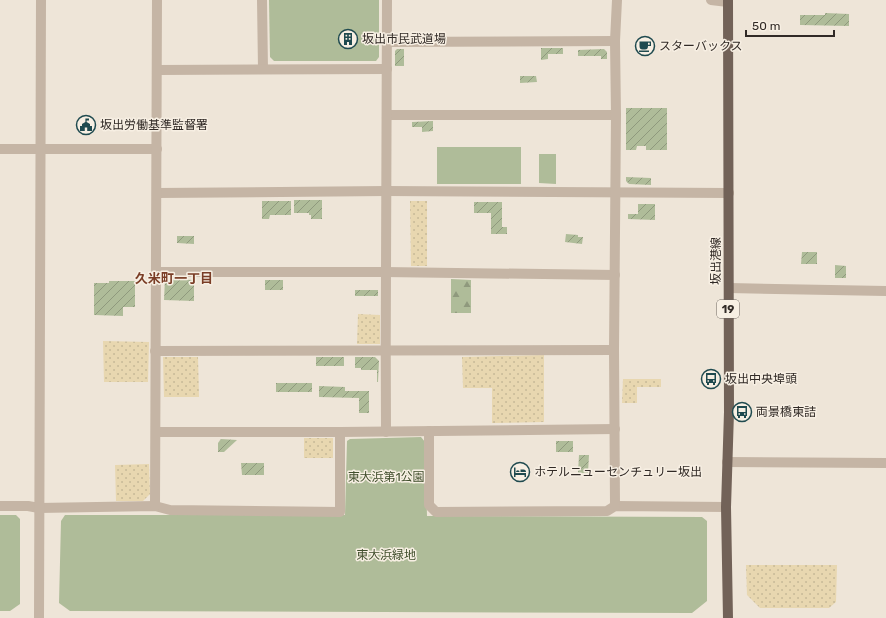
<svg xmlns="http://www.w3.org/2000/svg" width="886" height="618" viewBox="0 0 886 618" font-family="Rubik,'Noto Sans JP',sans-serif">
  <style>
    .green { fill: #afbc99 }
    .forest { fill: url(#forest-firs) }
    .sand { fill: url(#sand-dots) }
    .garden { fill: url(#garden-furrows) }
    .lines { fill: none; stroke-linecap: round; stroke-linejoin: round }
    .minor { stroke: #c5b5a5; stroke-width: 10 }
    .major { stroke: #726258; stroke-width: 10 }
    .labels { text-anchor: middle; dominant-baseline: central; stroke-width: 3; stroke-linejoin: round; paint-order: stroke }
    .shield { fill: #f7efe3; stroke: #6c655f; stroke-width: 1 }
    .shield-label { font-size: 11px; font-weight: bold; fill: #312a26 }
    .poi-label { font-size: 12px; fill: #312a26; stroke: #f7efe3; text-anchor: start }
    .street-label { font-size: 12px; fill: #312a26; stroke: #f7efe3 }
    .park-label { font-size: 12px; fill: #404e2c; stroke: #f7efe3 }
    .neighbourhood-label { font-size: 13px; font-weight: bold; fill: #7a3d26; stroke: #f7efe3 }
  </style>
  <defs>
    <pattern id="forest-firs" width="22" height="20" patternUnits="userSpaceOnUse"><rect width="22" height="20" fill="#afbc99"/><path d="M5 1l3.5 6h-7zM16 11l3.5 6h-7z" fill="#8f997d"/></pattern>
    <pattern id="sand-dots" width="8" height="8" patternUnits="userSpaceOnUse"><rect width="8" height="8" fill="#e8d7b0"/><path d="M2 2h.1M6 6h.1" fill="none" stroke="#c7b997" stroke-width="1.8" stroke-linecap="round"/></pattern>
    <pattern id="garden-furrows" width="10" height="10" patternUnits="userSpaceOnUse"><rect width="10" height="10" fill="#afbc99"/><path d="M-1 1l2-2M0 10L10 0M9 11l2-2" fill="none" stroke="#8f997d"/></pattern>
  </defs>
  <rect width="100%" height="100%" fill="#eee5d8"/>
  <g class="green">
    <path d="M 269,0 L 379,0 L 379,57 L 376,61 L 274,61 L 270,57 Z"/>
    <rect x="437" y="147" width="84" height="37"/>
    <path d="M 539,154 L 556,154 L 556,184 L 539,183 Z"/>
    <path d="M 421,437 L 425,442 L 427,516 L 702,517 L 707,521 L 707,601 L 692,613 L 70,611 L 59,603 L 61,521 L 65,515 L 345,515 L 347,441 L 350,439 Z"/>
    <path d="M 0,515 L 16,515 L 20,519 L 20,604 L 10,611 L 0,611 Z"/>
  </g>
  <path class="forest" d="M 451,279 L 471,280 L 471,313 L 451,313 Z"/>
  <g class="sand">
    <path d="M 410,201 L 427,201 L 427,266 L 411,266 Z"/>
    <path d="M 358,314 L 380,315 L 380,344 L 357,344 Z"/>
    <path d="M 103,341 L 149,342 L 148,382 L 104,382 Z"/>
    <path d="M 544,355 L 544,422 L 492,423 L 492,388 L 463,388 L 462,357 Z"/>
    <path d="M 163,357 L 198,357 L 199,397 L 164,397 Z"/>
    <path d="M 623,379 L 661,379 L 661,387 L 637,387 L 637,403 L 622,403 Z"/>
    <rect x="304" y="438" width="29" height="20"/>
    <path d="M 149,464 L 150,494 L 143,501 L 116,501 L 115,465 Z"/>
    <path d="M 746,565 L 837,565 L 836,602 L 829,608 L 760,608 L 747,595 Z"/>
  </g>
  <g class="garden">
    <path d="M 825,13 L 849,14 L 849,26 L 800,25 L 800,15 L 825,15 Z"/>
    <path d="M 541,48 L 563,48 L 563,54 L 548,54 L 548,59 L 541,60 Z"/>
    <path d="M 397,49 L 404,49 L 404,66 L 395,66 L 395,51 Z"/>
    <path d="M 604,49 L 607,52 L 607,59 L 601,59 L 601,56 L 578,56 L 578,50 Z"/>
    <path d="M 520,76 L 536,76 L 537,82 L 520,83 Z"/>
    <path d="M 626,108 L 667,108 L 667,150 L 646,150 L 646,146 L 637,146 L 636,150 L 626,150 Z"/>
    <path d="M 433,121 L 433,131 L 422,132 L 422,127 L 412,127 L 412,122 Z"/>
    <path d="M 626,177 L 651,178 L 651,185 L 629,184 L 626,181 Z"/>
    <path d="M 294,200 L 322,200 L 322,219 L 311,219 L 311,215 L 309,215 L 309,213 L 294,213 Z"/>
    <path d="M 262,201 L 291,201 L 291,215 L 270,215 L 269,219 L 262,219 Z"/>
    <path d="M 474,202 L 502,202 L 502,227 L 507,227 L 507,234 L 491,234 L 491,213 L 474,213 Z"/>
    <path d="M 638,204 L 655,204 L 655,220 L 628,219 L 628,214 L 638,214 Z"/>
    <path d="M 566,234 L 578,235 L 578,237 L 583,237 L 582,244 L 565,242 Z"/>
    <path d="M 177,236 L 194,236 L 194,244 L 177,243 Z"/>
    <path d="M 802,252 L 817,252 L 817,264 L 801,264 Z"/>
    <path d="M 835,265 L 846,266 L 846,278 L 835,278 Z"/>
    <path d="M 165,279 L 194,280 L 194,301 L 164,300 Z"/>
    <rect x="265" y="280" width="18" height="10"/>
    <path d="M 109,281 L 135,281 L 135,307 L 123,307 L 123,316 L 94,315 L 94,283 L 109,283 Z"/>
    <rect x="355" y="290" width="23" height="6"/>
    <rect x="316" y="357" width="28" height="9"/>
    <path d="M 355,357 L 375,357 L 379,361 L 378,382 L 377,382 L 377,370 L 361,370 L 361,368 L 355,368 Z"/>
    <rect x="276" y="383" width="36" height="9"/>
    <path d="M 319,386 L 345,387 L 345,391 L 369,391 L 369,413 L 359,413 L 359,398 L 319,397 Z"/>
    <path d="M 221,439 L 237,440 L 224,452 L 218,452 L 218,443 Z"/>
    <rect x="556" y="441" width="17" height="11"/>
    <path d="M 579,455 L 589,455 L 588,473 L 578,473 Z"/>
    <path d="M 241,463 L 264,463 L 264,475 L 242,475 Z"/>
  </g>
  <g class="lines">
    <g class="minor">
      <path d="M 262,0 L 263,69"/>
      <path d="M 711,0 L 728,2"/>
      <path d="M 387,42 L 615,41"/>
      <path d="M 158,70 L 387,69"/>
      <path d="M 387,115 L 616,115"/>
      <path d="M 0,149 L 157,149"/>
      <path d="M 157,193 L 386,191 L 729,193"/>
      <path d="M 156,272 L 385,272 L 615,275"/>
      <path d="M 729,288 L 886,291"/>
      <path d="M 155,351 L 614,350"/>
      <path d="M 429,431 L 429,505 L 436,512 L 607,511 L 615,506 L 726,507"/>
      <path d="M 156,432 L 340,432 L 615,429"/>
      <path d="M 386,432 C 385,288 387,144 387,0"/>
      <path d="M 727,462 L 886,463"/>
      <path d="M 0,506 L 28,506 L 39,508 L 155,506 L 170,510 L 340,512 L 340,432"/>
      <path d="M 155,506 L 157,0"/>
      <path d="M 615,506 L 614,350 L 616,115 L 615,41 L 617,0"/>
      <path d="M 39,618 L 41,0"/>
    </g>
    <path class="major" d="M 728,618 L 726,507 L 729,412 L 728,0"/>
  </g>
  <defs>
    <g id="building-ring" transform="scale(1)"><circle r="9.5" fill="#f7efe3" stroke="#1f4a4f" stroke-width="1.5"/><path d="M-4-6H4V6H1V3H-1V6H-4ZM-2.5-4.3h1.7v1.8h-1.7ZM.8-4.3h1.7v1.8H.8ZM-2.5-1h1.7V.8h-1.7ZM.8-1h1.7V.8H.8Z" fill="#1f4a4f"/></g>
    <g id="cafe-ring" transform="scale(1)"><circle r="9.5" fill="#f7efe3" stroke="#1f4a4f" stroke-width="1.5"/><path d="M-5.5-4.5H6V0H3Q3 3.5 0 3.5H-2.5Q-5.5 3.5-5.5 0ZM3-3.2v2h1.7v-2ZM-6 4.5H4V6H-6Z" fill="#1f4a4f"/></g>
    <g id="civic-ring" transform="scale(1)"><circle r="9.5" fill="#f7efe3" stroke="#1f4a4f" stroke-width="1.5"/><path d="M-.6-6.5H3V-4.5H.6V-3L4-1V1h2V6H-6V1h2V-1L-.6-3ZM-1.2 2.5V6h2.4V2.5Z" fill="#1f4a4f"/></g>
    <g id="bus-ring" transform="scale(1)"><circle r="9.5" fill="#f7efe3" stroke="#1f4a4f" stroke-width="1.5"/><path d="M-5-6H5V4H4V6H2V4H-2V6H-4V4H-5ZM-3.5-4V0h7V-4ZM-3.5 1.2v1.5H-2V1.2ZM2 1.2v1.5H3.5V1.2Z" fill="#1f4a4f"/></g>
    <g id="hotel-ring" transform="scale(1)"><circle r="9.5" fill="#f7efe3" stroke="#1f4a4f" stroke-width="1.5"/><path d="M-6-4.5h1.5V1H6V5H4.5V3h-9V5H-6ZM-4 0a1.8 1.8 0 1 1 3.6 0ZM.5 0V-2.5h3Q6-2.5 6 0Z" fill="#1f4a4f"/></g>
  </defs>
  <g fill-rule="evenodd">
    <use href="#building-ring" x="348" y="39"/>
    <use href="#cafe-ring" x="645" y="46"/>
    <use href="#civic-ring" x="86" y="125"/>
    <use href="#bus-ring" x="711" y="379"/>
    <use href="#bus-ring" x="742" y="412"/>
    <use href="#hotel-ring" x="520" y="472"/>
  </g>
  <g class="labels">
    <rect class="shield" x="717" y="300" width="22" height="18" rx="3"/>
    <g class="shield-label">
      <text x="728" y="309">19</text>
    </g>
    <g class="poi-label">
      <text x="362" y="39">坂出市民武道場</text>
      <text x="659" y="46">スターバックス</text>
      <text x="100" y="125">坂出労働基準監督署</text>
      <text x="725" y="379">坂出中央埠頭</text>
      <text x="756" y="412">両景橋東詰</text>
      <text x="534" y="472">ホテルニューセンチュリー坂出</text>
    </g>
    <g class="street-label">
      <text transform="translate(716 261) rotate(-90)">坂出港線</text>
    </g>
    <g class="park-label">
      <text x="386" y="477">東大浜第1公園</text>
      <text x="386" y="555">東大浜緑地</text>
    </g>
    <g class="neighbourhood-label">
      <text x="174" y="278">久米町一丁目</text>
    </g>
  </g>
  <path d="M746 30v6h88v-6" fill="none" stroke="#312a26" stroke-width="2"/>
  <text x="752" y="30" font-size="12" fill="#312a26" stroke="#f7efe3" stroke-width="3" paint-order="stroke">50 m</text>
</svg>
